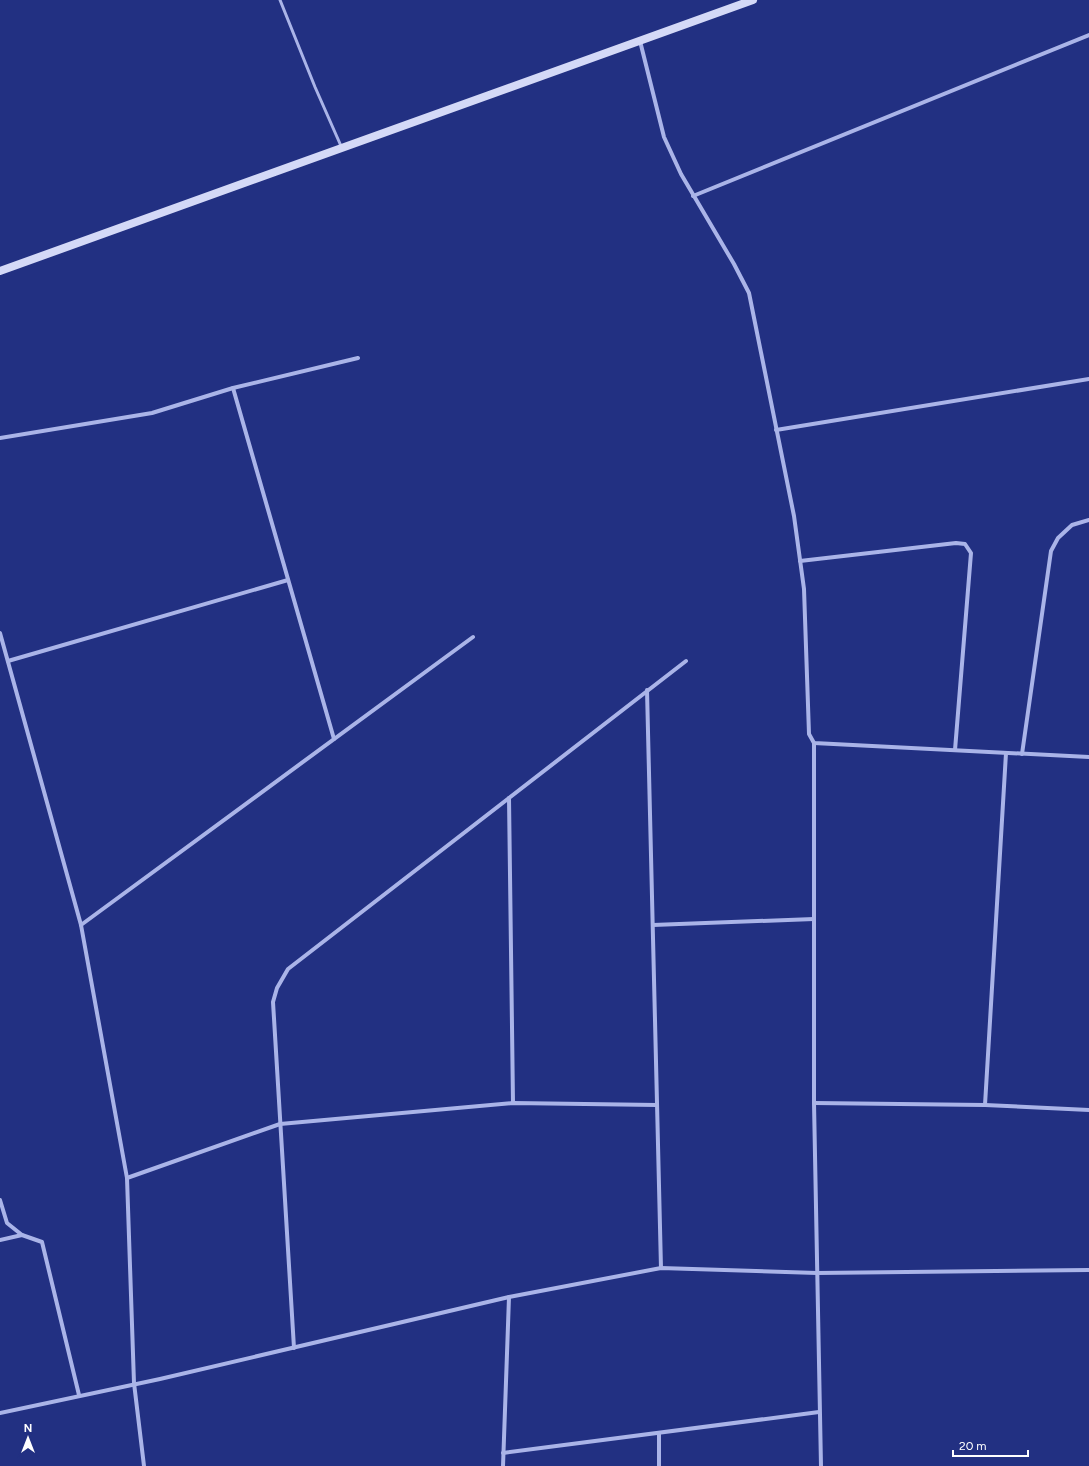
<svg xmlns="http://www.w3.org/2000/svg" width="1089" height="1466" viewBox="0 0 1089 1466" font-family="Figtree,sans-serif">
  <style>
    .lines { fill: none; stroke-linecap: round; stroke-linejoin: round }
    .lane { stroke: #aab4e8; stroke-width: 3 }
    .street { stroke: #aab4e8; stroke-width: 4 }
    .secondary { stroke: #d4d9f7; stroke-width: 8 }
  </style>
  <rect width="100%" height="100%" fill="#223082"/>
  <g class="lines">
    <path class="lane" d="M 280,0 L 315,87 L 341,146"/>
    <g class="street">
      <path d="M 640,41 L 664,137 L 681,174 L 734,264 L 749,293 L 794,516 L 804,589 L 809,734 L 814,743 L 1089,757"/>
      <path d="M 693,196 L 1089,35"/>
      <path d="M 233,388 L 334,739"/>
      <path d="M 776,430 L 1089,379"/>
      <path d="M 0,438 L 152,413 L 233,388 L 358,358"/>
      <path d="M 800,561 L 956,543 L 965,544 L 971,553 L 955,750"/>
      <path d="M 0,633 L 81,925 L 127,1178 L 134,1383 L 144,1466"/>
      <path d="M 8,661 L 288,580"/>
      <path d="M 647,690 L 661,1268"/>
      <path d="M 814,743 L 814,1103 L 821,1466"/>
      <path d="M 1022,754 L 1051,551 L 1058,538 L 1072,525 L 1089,520"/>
      <path d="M 509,798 L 513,1103"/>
      <path d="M 81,925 L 473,637"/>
      <path d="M 653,925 L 814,919"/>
      <path d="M 814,1103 L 985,1105 L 1089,1110"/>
      <path d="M 985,1105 L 1006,753"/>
      <path d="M 127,1178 L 280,1124 L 513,1103 L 657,1105"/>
      <path d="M 0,1200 L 7,1223 L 22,1235 L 42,1242 L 79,1395"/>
      <path d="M 0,1240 L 22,1235"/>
      <path d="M 294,1348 L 273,1002 L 277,988 L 288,969 L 686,661"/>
      <path d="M 0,1413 L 160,1379 L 509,1297 L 661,1268 L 817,1273 L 1089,1270"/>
      <path d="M 659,1433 L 659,1466"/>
      <path d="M 503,1453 L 819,1412"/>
      <path d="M 503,1466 L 509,1297"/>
    </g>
    <path class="secondary" d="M 0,271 L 753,0"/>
  </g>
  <g transform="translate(28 1438)" stroke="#223082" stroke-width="3" paint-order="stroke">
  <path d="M0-3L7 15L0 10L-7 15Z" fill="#ffffff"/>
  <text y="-6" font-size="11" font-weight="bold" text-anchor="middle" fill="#ffffff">N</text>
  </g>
  <path d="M953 1450v6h75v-6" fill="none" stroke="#ffffff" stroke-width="2"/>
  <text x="959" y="1450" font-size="12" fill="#ffffff" stroke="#223082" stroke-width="3" paint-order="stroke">20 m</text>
</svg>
